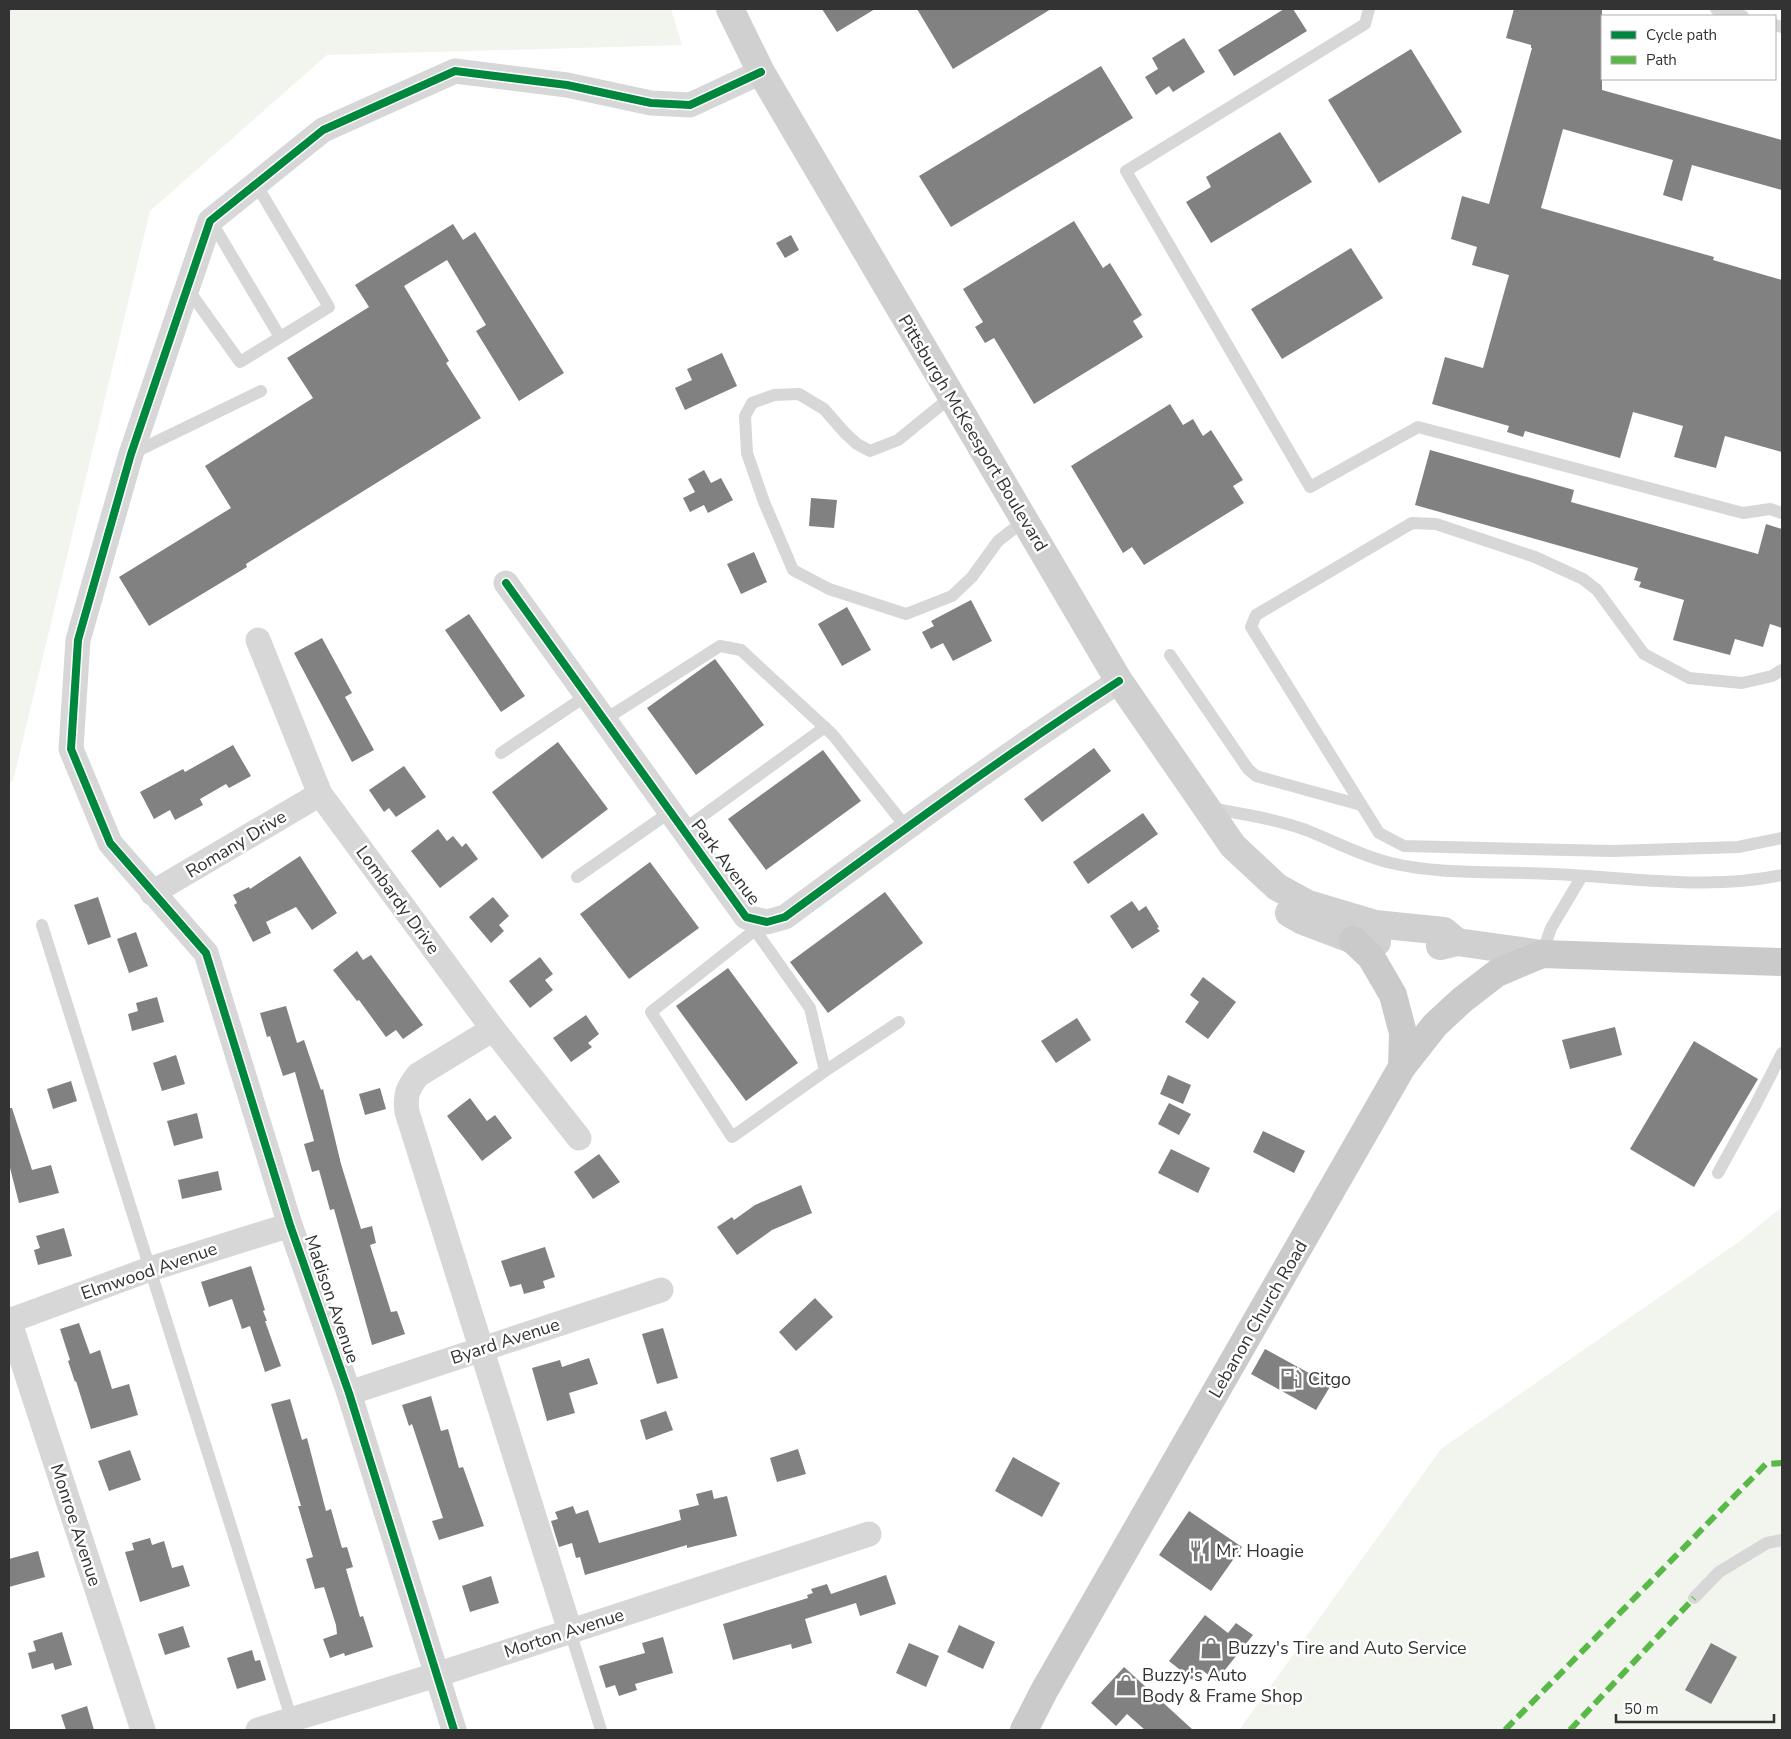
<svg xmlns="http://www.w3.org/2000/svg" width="1791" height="1739" viewBox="0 0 1791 1739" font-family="'Nunito Sans',sans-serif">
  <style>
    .green { fill: #f1f5ed }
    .building { fill: #818181 }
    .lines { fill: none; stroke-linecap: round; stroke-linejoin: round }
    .lane { stroke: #d7d7d7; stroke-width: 12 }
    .street { stroke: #d7d7d7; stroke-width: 25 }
    .secondary { stroke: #d0d0d0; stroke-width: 28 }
    .primary { stroke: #cacaca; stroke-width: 28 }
    .quiet { stroke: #58b947; stroke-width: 6; stroke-dasharray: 12 6; stroke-linecap: butt }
    .cycleway-casing { stroke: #fff; stroke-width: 11 }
    .cycleway { stroke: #00873e; stroke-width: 8 }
    .labels { text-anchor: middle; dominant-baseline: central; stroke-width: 5; stroke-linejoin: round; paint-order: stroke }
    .street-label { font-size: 18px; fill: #333; stroke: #fff }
    .poi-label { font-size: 18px; fill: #333; stroke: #fff; text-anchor: start }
  </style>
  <rect width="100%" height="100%" fill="#fff"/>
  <g class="green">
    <path d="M 9,9 L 671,9 L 682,45 L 327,55 L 150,211 L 13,781 L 9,782 Z"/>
    <path d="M 1782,1207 L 1782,1730 L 1239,1730 L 1441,1449 L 1740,1241 Z"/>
  </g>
  <g class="building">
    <path d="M 822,9 L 875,9 L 837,32 Z"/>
    <path d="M 917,9 L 1051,9 L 953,69 Z"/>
    <path d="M 1284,9 L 1293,9 L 1307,31 L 1234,76 L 1218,50 Z"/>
    <path d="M 1514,9 L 1602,9 L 1602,90 L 1782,140 L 1782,190 L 1692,165 L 1682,201 L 1663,195 L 1673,160 L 1563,129 L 1541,208 L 1714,257 L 1713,260 L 1782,280 L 1782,452 L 1725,436 L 1716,468 L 1674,457 L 1683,426 L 1633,412 L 1620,458 L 1525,431 L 1523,437 L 1507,432 L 1509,426 L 1432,404 L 1445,357 L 1483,368 L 1509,275 L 1472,265 L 1477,247 L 1451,239 L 1462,196 L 1489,204 L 1532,48 L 1531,48 L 1531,45 L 1506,38 Z"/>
    <path d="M 1184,38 L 1205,72 L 1173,92 L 1169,86 L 1156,95 L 1145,77 L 1158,69 L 1152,58 Z"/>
    <path d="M 1411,49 L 1462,132 L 1379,183 L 1328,100 Z"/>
    <path d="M 1101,66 L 1133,118 L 951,227 L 919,176 Z"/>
    <path d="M 1280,132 L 1312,182 L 1211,243 L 1186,202 L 1211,187 L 1206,177 Z"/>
    <path d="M 1074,221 L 1103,268 L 1110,263 L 1142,315 L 1133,321 L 1143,337 L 1034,404 L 994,338 L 985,343 L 975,327 L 983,322 L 963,289 Z"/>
    <path d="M 453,224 L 463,240 L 475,232 L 564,373 L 519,401 L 476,331 L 486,325 L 447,260 L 404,286 L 449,361 L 446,363 L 481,418 L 246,564 L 247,567 L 149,626 L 119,577 L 231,508 L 205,466 L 313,398 L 287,358 L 369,307 L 355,285 Z"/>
    <path d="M 791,235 L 799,250 L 785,258 L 776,243 Z"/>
    <path d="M 1351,248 L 1383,298 L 1282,359 L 1251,309 Z"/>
    <path d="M 722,353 L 737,386 L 685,410 L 675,388 L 692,380 L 687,369 Z"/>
    <path d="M 1170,404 L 1183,425 L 1193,419 L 1203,436 L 1211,430 L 1243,480 L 1233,486 L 1244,503 L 1144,565 L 1132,547 L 1123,553 L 1071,466 Z"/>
    <path d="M 1430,450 L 1574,490 L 1571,502 L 1758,554 L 1766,524 L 1782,529 L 1782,628 L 1770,624 L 1763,647 L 1735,639 L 1730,655 L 1673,640 L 1684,600 L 1639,587 L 1641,582 L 1634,580 L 1638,568 L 1415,505 Z"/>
    <path d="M 704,470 L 711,483 L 721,478 L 733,500 L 708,513 L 704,505 L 690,512 L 683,498 L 695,492 L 688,479 Z"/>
    <path d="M 811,498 L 837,500 L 834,528 L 809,526 Z"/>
    <path d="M 754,552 L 767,582 L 741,594 L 727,564 Z"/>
    <path d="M 971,600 L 992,641 L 953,661 L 943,643 L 931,649 L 922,632 L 934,626 L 931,621 Z"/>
    <path d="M 847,607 L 871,650 L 842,666 L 818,624 Z"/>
    <path d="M 469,614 L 525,696 L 501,712 L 445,630 Z"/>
    <path d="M 322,638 L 352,693 L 345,697 L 374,750 L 352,762 L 294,653 Z"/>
    <path d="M 715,659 L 764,725 L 696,775 L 647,708 Z"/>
    <path d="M 558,742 L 608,809 L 542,859 L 492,792 Z"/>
    <path d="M 233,745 L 251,776 L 229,788 L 226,784 L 200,799 L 203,805 L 175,820 L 170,810 L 154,819 L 140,792 L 183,769 L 185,772 Z"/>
    <path d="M 1094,748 L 1111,771 L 1042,822 L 1024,799 Z"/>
    <path d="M 823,750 L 861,801 L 766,870 L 728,819 Z"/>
    <path d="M 404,766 L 426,797 L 396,817 L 389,808 L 384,812 L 369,790 Z"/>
    <path d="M 1143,813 L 1158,834 L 1088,884 L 1073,862 Z"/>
    <path d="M 438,829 L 447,841 L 453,836 L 462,847 L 466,843 L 478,859 L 440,888 L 411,851 Z"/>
    <path d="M 300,856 L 337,913 L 312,930 L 296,907 L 266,922 L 271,933 L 253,942 L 234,905 L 237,903 L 233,895 L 249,887 L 250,889 Z"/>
    <path d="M 650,862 L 699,928 L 629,979 L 580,914 Z"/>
    <path d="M 885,892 L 923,943 L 828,1013 L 790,962 Z"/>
    <path d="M 98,897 L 111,937 L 88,945 L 74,905 Z"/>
    <path d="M 493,897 L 509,916 L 499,925 L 504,931 L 491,943 L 469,917 Z"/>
    <path d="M 1132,901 L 1139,911 L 1146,906 L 1159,927 L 1157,928 L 1160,931 L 1132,949 L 1110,916 Z"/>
    <path d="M 136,932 L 148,966 L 129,973 L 117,939 Z"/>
    <path d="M 357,951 L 363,960 L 371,955 L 423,1025 L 403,1039 L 396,1030 L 386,1037 L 359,1000 L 357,1001 L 333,970 Z"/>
    <path d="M 540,957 L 553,974 L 545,980 L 553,990 L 530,1008 L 509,981 Z"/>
    <path d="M 728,968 L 798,1063 L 746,1101 L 676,1006 Z"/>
    <path d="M 1203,977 L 1236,1002 L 1208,1039 L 1185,1022 L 1199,1002 L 1190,995 Z"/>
    <path d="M 157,997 L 164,1022 L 132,1031 L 128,1014 L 138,1011 L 136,1003 Z"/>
    <path d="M 286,1006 L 297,1043 L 304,1040 L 321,1090 L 323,1089 L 341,1164 L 361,1229 L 372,1226 L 376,1243 L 370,1245 L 391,1312 L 397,1311 L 405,1334 L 372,1345 L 334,1209 L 330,1210 L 319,1170 L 312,1172 L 304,1144 L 314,1141 L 295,1072 L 283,1076 L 270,1036 L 267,1037 L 260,1013 Z"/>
    <path d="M 586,1015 L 599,1034 L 588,1043 L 592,1047 L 571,1062 L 553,1038 Z"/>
    <path d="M 1077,1018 L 1091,1040 L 1056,1063 L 1041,1041 Z"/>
    <path d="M 1615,1027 L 1622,1055 L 1570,1069 L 1562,1040 Z"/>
    <path d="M 1694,1041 L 1758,1079 L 1694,1187 L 1630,1149 Z"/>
    <path d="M 176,1055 L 185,1084 L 162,1091 L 153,1063 Z"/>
    <path d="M 1168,1075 L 1191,1085 L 1183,1104 L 1160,1094 Z"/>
    <path d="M 71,1081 L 77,1101 L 53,1109 L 47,1089 Z"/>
    <path d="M 380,1088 L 386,1109 L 365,1115 L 359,1094 Z"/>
    <path d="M 470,1098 L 487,1121 L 495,1115 L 512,1138 L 482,1161 L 447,1116 Z"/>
    <path d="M 1169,1103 L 1191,1114 L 1179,1135 L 1158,1124 Z"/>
    <path d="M 9,1108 L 12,1108 L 32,1170 L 51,1165 L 59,1193 L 19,1203 L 9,1164 Z"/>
    <path d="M 197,1113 L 203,1138 L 174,1146 L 167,1121 Z"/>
    <path d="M 1263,1131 L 1305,1151 L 1294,1173 L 1253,1152 Z"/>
    <path d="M 1171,1149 L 1210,1168 L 1198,1193 L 1158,1173 Z"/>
    <path d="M 599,1154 L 620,1182 L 593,1199 L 574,1172 Z"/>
    <path d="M 218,1171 L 222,1190 L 182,1199 L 178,1180 Z"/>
    <path d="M 801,1185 L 812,1213 L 772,1230 L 737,1255 L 717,1227 L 732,1217 L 734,1220 L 755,1205 Z"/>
    <path d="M 64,1228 L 72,1256 L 38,1265 L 34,1250 L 40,1248 L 36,1236 Z"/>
    <path d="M 545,1247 L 555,1277 L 543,1281 L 545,1288 L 524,1294 L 521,1284 L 510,1287 L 501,1261 Z"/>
    <path d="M 251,1266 L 265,1310 L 263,1311 L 267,1321 L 265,1321 L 281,1366 L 265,1372 L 250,1326 L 242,1329 L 232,1299 L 209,1307 L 201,1282 Z"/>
    <path d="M 815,1298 L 833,1317 L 796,1351 L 779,1332 Z"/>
    <path d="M 79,1323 L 90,1354 L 100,1350 L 112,1389 L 129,1384 L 138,1415 L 91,1429 L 76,1381 L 75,1382 L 68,1361 L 70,1360 L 60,1329 Z"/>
    <path d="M 663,1328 L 678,1378 L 657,1384 L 642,1334 Z"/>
    <path d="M 1265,1349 L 1331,1385 L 1316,1410 L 1251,1374 Z"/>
    <path d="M 589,1358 L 598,1384 L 569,1393 L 575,1413 L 547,1421 L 532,1368 L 560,1360 L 562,1367 Z"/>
    <path d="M 431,1396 L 441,1431 L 448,1429 L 459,1468 L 463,1467 L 484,1526 L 439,1540 L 432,1521 L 443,1518 L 412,1424 L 409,1426 L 402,1405 Z"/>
    <path d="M 290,1399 L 302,1440 L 307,1438 L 326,1511 L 331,1509 L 342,1548 L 347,1547 L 353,1567 L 346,1569 L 360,1617 L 363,1616 L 373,1647 L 345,1656 L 344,1653 L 330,1658 L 323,1639 L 337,1634 L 336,1625 L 324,1587 L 315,1589 L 306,1559 L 313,1557 L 298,1506 L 301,1506 L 271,1404 Z"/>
    <path d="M 666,1411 L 673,1430 L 646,1440 L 640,1420 Z"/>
    <path d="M 798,1449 L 806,1474 L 777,1482 L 770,1458 Z"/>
    <path d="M 130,1450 L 141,1480 L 109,1491 L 98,1461 Z"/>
    <path d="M 1013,1457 L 1060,1483 L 1042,1517 L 995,1491 Z"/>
    <path d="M 712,1490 L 714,1499 L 727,1496 L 737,1536 L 687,1548 L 687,1545 L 585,1575 L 580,1557 L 576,1558 L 572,1543 L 559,1547 L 551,1521 L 558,1519 L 555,1512 L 573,1506 L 576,1514 L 588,1510 L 599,1543 L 681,1520 L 679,1510 L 699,1505 L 696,1494 Z"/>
    <path d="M 1189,1511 L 1242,1547 L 1211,1591 L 1159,1555 Z"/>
    <path d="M 150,1538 L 152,1545 L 164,1541 L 172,1568 L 183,1565 L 190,1586 L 140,1602 L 125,1552 L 134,1550 L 132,1543 Z"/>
    <path d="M 38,1551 L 45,1577 L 9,1587 L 9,1559 Z"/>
    <path d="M 886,1575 L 896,1604 L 860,1616 L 856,1603 L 805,1619 L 812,1643 L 792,1649 L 791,1644 L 733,1660 L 723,1624 L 808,1598 L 807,1595 L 813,1593 L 811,1589 L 827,1584 L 831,1594 Z"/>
    <path d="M 491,1576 L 499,1603 L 470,1612 L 462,1586 Z"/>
    <path d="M 1205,1615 L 1228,1633 L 1236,1623 L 1253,1635 L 1216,1681 L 1202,1670 L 1194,1681 L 1169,1661 Z"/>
    <path d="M 959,1625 L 995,1642 L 983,1669 L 947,1652 Z"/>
    <path d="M 183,1626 L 190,1647 L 165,1655 L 158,1634 Z"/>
    <path d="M 62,1632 L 72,1665 L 55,1670 L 53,1663 L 32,1669 L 28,1653 L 36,1651 L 33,1641 Z"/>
    <path d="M 663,1637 L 673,1673 L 635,1684 L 637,1690 L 619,1696 L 615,1685 L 606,1688 L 599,1666 L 645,1653 L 642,1643 Z"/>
    <path d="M 909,1643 L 939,1656 L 926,1687 L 896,1673 Z"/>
    <path d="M 1711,1643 L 1737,1657 L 1711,1704 L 1685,1690 Z"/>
    <path d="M 252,1650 L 255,1661 L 260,1660 L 266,1680 L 237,1689 L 227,1658 Z"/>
    <path d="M 1124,1667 L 1193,1730 L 1145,1730 L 1127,1714 L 1116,1726 L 1091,1703 Z"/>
    <path d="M 87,1706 L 94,1730 L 66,1730 L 61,1715 Z"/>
  </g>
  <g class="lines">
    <g class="lane">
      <path d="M 1369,9 L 1365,24 L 1126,171 L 1310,487 L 1418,427 L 1743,513 L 1770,509 L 1782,513"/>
      <path d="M 1716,9 L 1743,16"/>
      <path d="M 1775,25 L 1782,27"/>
      <path d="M 211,221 L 280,337"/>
      <path d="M 187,288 L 240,362 L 329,307 L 256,184"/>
      <path d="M 951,397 L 898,440 L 870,451 L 857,444 L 845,433 L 824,409 L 799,394 L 774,395 L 752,403 L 745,416 L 747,453 L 764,502 L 793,570 L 829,589 L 906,614 L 952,596 L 972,577 L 998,541 L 1024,521"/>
      <path d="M 131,454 L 261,391"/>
      <path d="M 1170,655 L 1248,769 L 1256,776 L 1361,805"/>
      <path d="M 1782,670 L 1772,676 L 1742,683 L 1689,678 L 1644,654 L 1597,590 L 1583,579 L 1535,557 L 1436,524 L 1412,523 L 1256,615 L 1251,627 L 1379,833 L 1404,846 L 1612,851 L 1738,847 L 1782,838"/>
      <path d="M 604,720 L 720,646 L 741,650 L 833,735 L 906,827"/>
      <path d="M 501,753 L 586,696"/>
      <path d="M 1210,808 C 1242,814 1276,819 1306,830 C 1334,841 1361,856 1391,863 C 1440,875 1501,871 1553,874 C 1628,877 1708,891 1782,875"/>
      <path d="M 683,830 L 825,727"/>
      <path d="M 577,877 L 670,812"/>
      <path d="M 42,925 L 293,1724"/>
      <path d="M 755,930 L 651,1012 L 732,1137 L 825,1071 L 810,1008 L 755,930 L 765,924"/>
      <path d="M 1542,954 L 1551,928 L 1582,876"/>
      <path d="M 825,1071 L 899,1022"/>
      <path d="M 1718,1173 L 1756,1104 L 1782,1053"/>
      <path d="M 1694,1598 L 1719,1572 L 1767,1543 L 1782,1540"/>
      <path d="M 570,1631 L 601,1730"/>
    </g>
    <g class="street">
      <path d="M 506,583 L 746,917 L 767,922 L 785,917 C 895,836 1005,755 1119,681"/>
      <path d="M 258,640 L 320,794 L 493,1029 L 579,1138"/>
      <path d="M 152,893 L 320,794"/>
      <path d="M 493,1029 L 418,1075 C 407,1089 405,1095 407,1112 L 570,1631"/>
      <path d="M 9,1320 L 143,1730"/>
      <path d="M 9,1321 L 150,1269 L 290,1225"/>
      <path d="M 349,1393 L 661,1290"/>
      <path d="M 258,1730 L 436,1675 L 869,1534"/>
      <path d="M 454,1730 L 349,1393 L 290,1225 L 206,953 L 110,843 L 71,749 L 78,640 L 131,454 L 210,221 L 323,130 L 455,71 L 567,85 L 651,103 L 690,105 L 761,72"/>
    </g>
    <g class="secondary">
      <path d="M 730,9 L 761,72 L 1119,681 L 1233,846 L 1277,887 L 1308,904 L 1375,924 L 1444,931 L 1457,942"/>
      <path d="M 1289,913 L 1303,921 L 1353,940 L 1377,942"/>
      <path d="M 1440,946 L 1457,942 L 1542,954"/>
    </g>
    <g class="primary">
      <path d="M 1353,940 L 1371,957 L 1393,995 L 1403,1033 L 1402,1067"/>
      <path d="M 1024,1730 L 1044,1691 L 1402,1067 L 1435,1025 L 1462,1000 L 1497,973 L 1542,954 L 1782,962"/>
    </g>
    <g class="quiet">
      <path d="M 1505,1730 L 1766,1464 L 1782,1463"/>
      <path d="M 1570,1730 L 1694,1598"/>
    </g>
    <g class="cycleway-casing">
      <g id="cycleway">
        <path d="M 506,583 L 746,917 L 767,922 L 785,917 C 895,836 1005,755 1119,681"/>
        <path d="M 454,1730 L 349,1393 L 290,1225 L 206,953 L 110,843 L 71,749 L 78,640 L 131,454 L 210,221 L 323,130 L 455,71 L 567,85 L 651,103 L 690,105 L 761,72"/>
      </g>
    </g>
    <use href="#cycleway" class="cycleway"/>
  </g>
  <defs>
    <g id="fuel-bare" transform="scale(1.725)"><path d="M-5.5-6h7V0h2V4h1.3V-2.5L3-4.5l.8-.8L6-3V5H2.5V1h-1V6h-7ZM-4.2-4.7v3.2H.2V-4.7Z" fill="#7a7a7a" stroke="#fff" stroke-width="2.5" paint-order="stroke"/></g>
    <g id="restaurant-bare" transform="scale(1.725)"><path d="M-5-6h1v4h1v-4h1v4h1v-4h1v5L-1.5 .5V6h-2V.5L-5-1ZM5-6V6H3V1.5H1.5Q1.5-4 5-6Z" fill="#7a7a7a" stroke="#fff" stroke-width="2.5" paint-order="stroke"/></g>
    <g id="shop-bare" transform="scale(1.725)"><path d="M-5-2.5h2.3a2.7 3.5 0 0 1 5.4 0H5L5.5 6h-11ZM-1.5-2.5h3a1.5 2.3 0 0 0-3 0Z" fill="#7a7a7a" stroke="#fff" stroke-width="2.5" paint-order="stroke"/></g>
  </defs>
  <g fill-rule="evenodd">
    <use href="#fuel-bare" x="1291" y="1379"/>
    <use href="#restaurant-bare" x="1200" y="1551"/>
    <use href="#shop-bare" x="1211" y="1648"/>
    <use href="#shop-bare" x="1126" y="1685"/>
  </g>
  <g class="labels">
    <g class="street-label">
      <text transform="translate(973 433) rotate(59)">Pittsburgh McKeesport Boulevard</text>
      <text transform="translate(236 844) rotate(-31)">Romany Drive</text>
      <text transform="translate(726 862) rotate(53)">Park Avenue</text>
      <text transform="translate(398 900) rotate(54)">Lombardy Drive</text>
      <text transform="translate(149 1271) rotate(-19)">Elmwood Avenue</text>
      <text transform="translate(332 1299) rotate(71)">Madison Avenue</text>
      <text transform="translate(1258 1319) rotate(-60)">Lebanon Church Road</text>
      <text transform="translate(505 1341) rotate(-18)">Byard Avenue</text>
      <text transform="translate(76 1525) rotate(72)">Monroe Avenue</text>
      <text transform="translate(564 1633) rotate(-18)">Morton Avenue</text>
    </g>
    <g class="poi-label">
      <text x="1308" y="1379">Citgo</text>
      <text x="1216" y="1551">Mr. Hoagie</text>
      <text x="1228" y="1648">Buzzy's Tire and Auto Service</text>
      <text x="1142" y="1675">Buzzy's Auto<tspan x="1142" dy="21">Body &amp; Frame Shop</tspan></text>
    </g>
  </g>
  <rect width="1791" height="1739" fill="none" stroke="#333333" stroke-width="20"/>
  <rect x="1601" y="15" width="175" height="65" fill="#ffffff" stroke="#adadad"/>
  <rect x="1611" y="31" width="25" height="8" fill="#00873e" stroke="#adadad"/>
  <text x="1646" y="40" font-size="15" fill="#333333">Cycle path</text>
  <rect x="1611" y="56" width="25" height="8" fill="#58b947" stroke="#adadad"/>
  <text x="1646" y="65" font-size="15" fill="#333333">Path</text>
  <path d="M1616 1714v8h158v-8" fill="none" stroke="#333333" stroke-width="2.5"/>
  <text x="1624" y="1714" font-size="15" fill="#333333" stroke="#ffffff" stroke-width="4" paint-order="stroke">50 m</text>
</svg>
